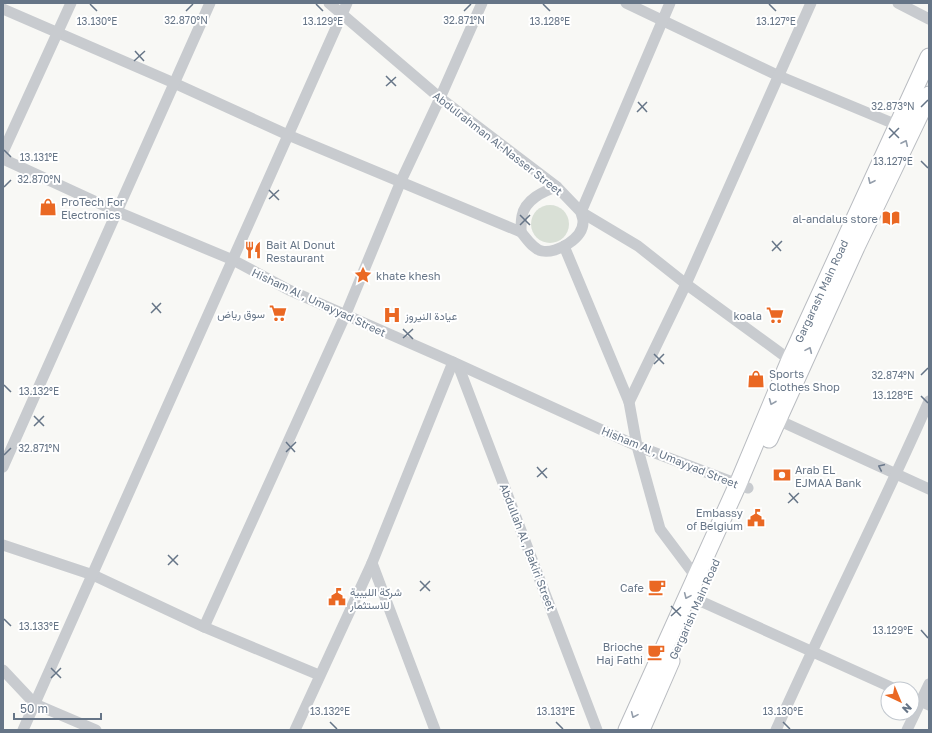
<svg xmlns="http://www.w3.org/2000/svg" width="932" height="733" viewBox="0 0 932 733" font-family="'Golos Text',Vazirmatn,sans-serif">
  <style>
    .green { fill: #d9e0d6 }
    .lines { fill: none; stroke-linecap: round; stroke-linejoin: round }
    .primary-casing { stroke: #b9bcc1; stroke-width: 19 }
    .minor { stroke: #c8cbcf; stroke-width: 11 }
    .primary { stroke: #fff; stroke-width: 17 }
    .oneway { stroke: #949eab }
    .oneway2 { stroke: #6b798b }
    .ticks { fill: none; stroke: #667587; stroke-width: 1.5 }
    .labels { text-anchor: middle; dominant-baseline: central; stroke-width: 4; stroke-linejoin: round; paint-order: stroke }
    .street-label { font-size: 11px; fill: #667587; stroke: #fff }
    .poi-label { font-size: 11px; fill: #667587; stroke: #fff; text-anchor: start }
    .ticks-label { font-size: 10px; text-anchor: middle; fill: #667587; stroke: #fff; stroke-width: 4; stroke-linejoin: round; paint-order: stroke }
  </style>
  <rect width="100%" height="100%" fill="#f8f8f5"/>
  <circle class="green" cx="550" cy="224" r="19"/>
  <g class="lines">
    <g class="primary-casing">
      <g id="primary">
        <path d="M 769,439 L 856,247 L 929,95"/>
        <path d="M 627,730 L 738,484 L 790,360 L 929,57"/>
        <path d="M 641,730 L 671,661"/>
      </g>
    </g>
    <g class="minor">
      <path d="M 329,3 L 440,98 L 557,187 L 581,212 L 638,246 L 686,284 L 790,360"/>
      <path d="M 626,3 L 779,76 L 897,125"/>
      <path d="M 898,3 L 929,19"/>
      <path d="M 3,9 L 174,83 L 288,135 L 521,232 C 527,239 533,249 542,251 C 557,254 584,238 583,221 C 583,218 581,214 581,212 L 670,3"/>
      <path d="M 3,152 L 71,3"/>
      <path d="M 3,159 L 118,212 L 233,260 L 289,290 L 453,362 L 637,446 L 748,488"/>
      <path d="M 521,232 C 521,227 521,221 522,216 C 525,200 543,191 557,187"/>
      <path d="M 564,246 L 629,402 L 637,446 L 660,529 L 696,577"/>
      <path d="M 458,365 L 597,730"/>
      <path d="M 629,402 L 686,284 L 811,3"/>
      <path d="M 778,420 L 929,489"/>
      <path d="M 3,467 L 210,3"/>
      <path d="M 3,545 L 93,575 L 204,627 L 319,675"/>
      <path d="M 372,563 L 435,730"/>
      <path d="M 698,600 L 895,689"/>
      <path d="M 204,627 L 345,316 L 401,181 L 440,98 L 482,3"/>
      <path d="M 3,670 L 35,704 L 96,730"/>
      <path d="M 912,697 L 929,705"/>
      <path d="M 23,730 L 347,3"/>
      <path d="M 295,730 L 372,563 L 453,362"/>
      <path d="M 776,730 C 825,620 880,512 929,401"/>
      <path d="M 907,730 L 929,684"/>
    </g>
    <use href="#primary" class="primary"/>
  </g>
  <defs><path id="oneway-chevron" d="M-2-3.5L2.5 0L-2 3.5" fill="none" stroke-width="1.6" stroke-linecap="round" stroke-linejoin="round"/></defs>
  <g class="oneway">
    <use href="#oneway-chevron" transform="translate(905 143) rotate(-65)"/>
    <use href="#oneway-chevron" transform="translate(871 181) rotate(115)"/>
    <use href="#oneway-chevron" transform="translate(809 350) rotate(-66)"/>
    <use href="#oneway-chevron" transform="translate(772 402) rotate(112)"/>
    <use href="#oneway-chevron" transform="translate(687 596) rotate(114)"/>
    <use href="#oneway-chevron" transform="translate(634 715) rotate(114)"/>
  </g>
  <use class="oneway2" href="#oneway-chevron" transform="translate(881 467) rotate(-155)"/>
  <path class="ticks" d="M 90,4 L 97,11M 316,4 L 323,11M 543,4 L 550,11M 769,4 L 776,11M 186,11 L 193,4M 464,11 L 471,4M 135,51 L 144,61M 134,61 L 145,51M 386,76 L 396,86M 386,86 L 396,77M 638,102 L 647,112M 921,107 L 928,100M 637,112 L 647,102M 889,128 L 899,138M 889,138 L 899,128M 4,150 L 11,157M 921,161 L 928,168M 4,187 L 11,180M 269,190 L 279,200M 269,199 L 279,190M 520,215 L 530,225M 520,225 L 530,215M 772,241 L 781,251M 772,251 L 782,241M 152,303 L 161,313M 151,313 L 161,303M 403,329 L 413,339M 403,338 L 413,329M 654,354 L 664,364M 654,364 L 664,354M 921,375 L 928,368M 4,385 L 11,392M 921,396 L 928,403M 34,416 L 44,426M 34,426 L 44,416M 286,442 L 295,452M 286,452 L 296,442M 4,455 L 11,448M 537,467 L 547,478M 537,477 L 547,468M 789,493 L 798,503M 788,503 L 799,493M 168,555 L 178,565M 168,565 L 178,555M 420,581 L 430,591M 420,591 L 430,581M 671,606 L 681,616M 671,616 L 681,607M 4,619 L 11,626M 921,630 L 928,638M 51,668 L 61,678M 51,678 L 61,668M 330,722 L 337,729M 556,722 L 563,729M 783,722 L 790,729"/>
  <defs>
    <g id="shop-bare" transform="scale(1.38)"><path d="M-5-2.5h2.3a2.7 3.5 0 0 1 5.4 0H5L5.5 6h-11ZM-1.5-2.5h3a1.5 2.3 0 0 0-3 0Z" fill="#ea6823" stroke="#fff" stroke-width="2.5" paint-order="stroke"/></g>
    <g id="library-bare" transform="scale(1.38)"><path d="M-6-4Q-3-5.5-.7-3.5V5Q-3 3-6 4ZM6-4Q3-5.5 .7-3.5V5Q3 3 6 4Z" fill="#ea6823" stroke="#fff" stroke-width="2.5" paint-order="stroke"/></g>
    <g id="restaurant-bare" transform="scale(1.38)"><path d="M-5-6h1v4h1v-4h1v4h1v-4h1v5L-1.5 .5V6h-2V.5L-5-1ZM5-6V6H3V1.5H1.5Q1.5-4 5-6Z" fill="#ea6823" stroke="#fff" stroke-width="2.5" paint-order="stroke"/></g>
    <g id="sight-bare" transform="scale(1.38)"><path d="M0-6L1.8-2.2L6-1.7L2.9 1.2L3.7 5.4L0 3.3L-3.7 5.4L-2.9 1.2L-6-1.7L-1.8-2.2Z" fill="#ea6823" stroke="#fff" stroke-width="2.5" paint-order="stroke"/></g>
    <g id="supermarket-bare" transform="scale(1.38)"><path d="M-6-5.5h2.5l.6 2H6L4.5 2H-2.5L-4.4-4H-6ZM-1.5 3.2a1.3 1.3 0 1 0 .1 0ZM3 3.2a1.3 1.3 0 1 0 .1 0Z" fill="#ea6823" stroke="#fff" stroke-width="2.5" paint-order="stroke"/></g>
    <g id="hospital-bare" transform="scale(1.38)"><path d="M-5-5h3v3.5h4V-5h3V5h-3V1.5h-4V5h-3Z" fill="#ea6823" stroke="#fff" stroke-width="2.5" paint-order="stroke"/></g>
    <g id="bank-bare" transform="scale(1.38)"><path d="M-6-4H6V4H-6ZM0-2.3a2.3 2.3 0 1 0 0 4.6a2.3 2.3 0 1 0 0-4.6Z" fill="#ea6823" stroke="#fff" stroke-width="2.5" paint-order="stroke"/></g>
    <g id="civic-bare" transform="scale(1.38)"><path d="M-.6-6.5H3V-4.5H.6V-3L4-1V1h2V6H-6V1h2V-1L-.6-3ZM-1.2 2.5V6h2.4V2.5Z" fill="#ea6823" stroke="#fff" stroke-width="2.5" paint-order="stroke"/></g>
    <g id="cafe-bare" transform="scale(1.38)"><path d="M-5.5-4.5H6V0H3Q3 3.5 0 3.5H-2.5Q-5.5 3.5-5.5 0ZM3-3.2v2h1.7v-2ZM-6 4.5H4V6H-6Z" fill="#ea6823" stroke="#fff" stroke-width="2.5" paint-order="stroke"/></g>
  </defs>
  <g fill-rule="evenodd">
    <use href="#shop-bare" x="48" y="207"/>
    <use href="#library-bare" x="891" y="218"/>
    <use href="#restaurant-bare" x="253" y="250"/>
    <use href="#sight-bare" x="363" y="275"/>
    <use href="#supermarket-bare" x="278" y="313"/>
    <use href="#hospital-bare" x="392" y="315"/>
    <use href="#supermarket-bare" x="775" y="315"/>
    <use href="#shop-bare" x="756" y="379"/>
    <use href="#bank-bare" x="782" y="475"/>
    <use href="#civic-bare" x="756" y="518"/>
    <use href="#cafe-bare" x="657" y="587"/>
    <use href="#civic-bare" x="337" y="597"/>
    <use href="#cafe-bare" x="656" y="652"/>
  </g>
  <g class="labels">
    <g class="street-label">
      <text transform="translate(498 143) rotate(38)">Abdulrahman Al-Nasser Street</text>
      <text transform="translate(821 291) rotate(-65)">Gargarash Main Road</text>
      <text transform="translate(319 302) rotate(25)">Hisham Al , Umayyad Street</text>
      <text transform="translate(670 457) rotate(22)">Hisham Al , Umayyad Street</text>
      <text transform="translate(528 547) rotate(69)">Abdullah Al , Bakiri Street</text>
      <text transform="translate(694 609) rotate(-66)">Gergarish Main Road</text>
    </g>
    <g class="poi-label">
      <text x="61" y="201">ProTech For<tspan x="61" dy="13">Electronics</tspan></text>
      <text x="878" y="218" text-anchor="end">al-andalus store</text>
      <text x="266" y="244">Bait Al Donut<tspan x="266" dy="13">Restaurant</tspan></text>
      <text x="376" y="275">khate khesh</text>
      <text x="265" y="313" text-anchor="end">سوق رياض</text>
      <text x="405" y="315">عيادة النيروز</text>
      <text x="762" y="315" text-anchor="end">koala</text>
      <text x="769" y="373">Sports<tspan x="769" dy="13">Clothes Shop</tspan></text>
      <text x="795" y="469">Arab EL<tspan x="795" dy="13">EJMAA Bank</tspan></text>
      <text x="743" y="512" text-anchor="end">Embassy<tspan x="743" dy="13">of Belgium</tspan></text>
      <text x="644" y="587" text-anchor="end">Cafe</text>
      <text x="350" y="591">شركة الليبية<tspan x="350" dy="13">للاستثمار</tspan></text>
      <text x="643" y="646" text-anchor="end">Brioche<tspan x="643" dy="13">Haj Fathi</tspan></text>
    </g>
  </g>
  <g class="ticks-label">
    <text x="186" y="24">32.870°N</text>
    <text x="464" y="24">32.871°N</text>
    <text x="97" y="25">13.130°E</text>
    <text x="323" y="25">13.129°E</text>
    <text x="550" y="25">13.128°E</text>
    <text x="776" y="25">13.127°E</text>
    <text x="893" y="110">32.873°N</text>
    <text x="39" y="161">13.131°E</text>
    <text x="893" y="165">13.127°E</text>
    <text x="39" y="183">32.870°N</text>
    <text x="893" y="379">32.874°N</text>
    <text x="39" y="395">13.132°E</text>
    <text x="893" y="399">13.128°E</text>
    <text x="39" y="452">32.871°N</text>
    <text x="39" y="630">13.133°E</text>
    <text x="893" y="634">13.129°E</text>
    <text x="330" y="715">13.132°E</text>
    <text x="556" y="715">13.131°E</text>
    <text x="783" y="715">13.130°E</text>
  </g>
  <rect width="932" height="733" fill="none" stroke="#667587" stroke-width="8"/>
  <g transform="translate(900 701) rotate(136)"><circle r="19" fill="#ffffff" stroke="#c2c8cf"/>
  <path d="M0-3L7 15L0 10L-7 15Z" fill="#ea6823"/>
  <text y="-6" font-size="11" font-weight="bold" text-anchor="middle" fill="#667587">N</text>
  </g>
  <path d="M14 713v6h87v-6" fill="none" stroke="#667587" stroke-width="2"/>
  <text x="20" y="713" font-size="12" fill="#667587" stroke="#ffffff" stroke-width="3" paint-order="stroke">50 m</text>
</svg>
